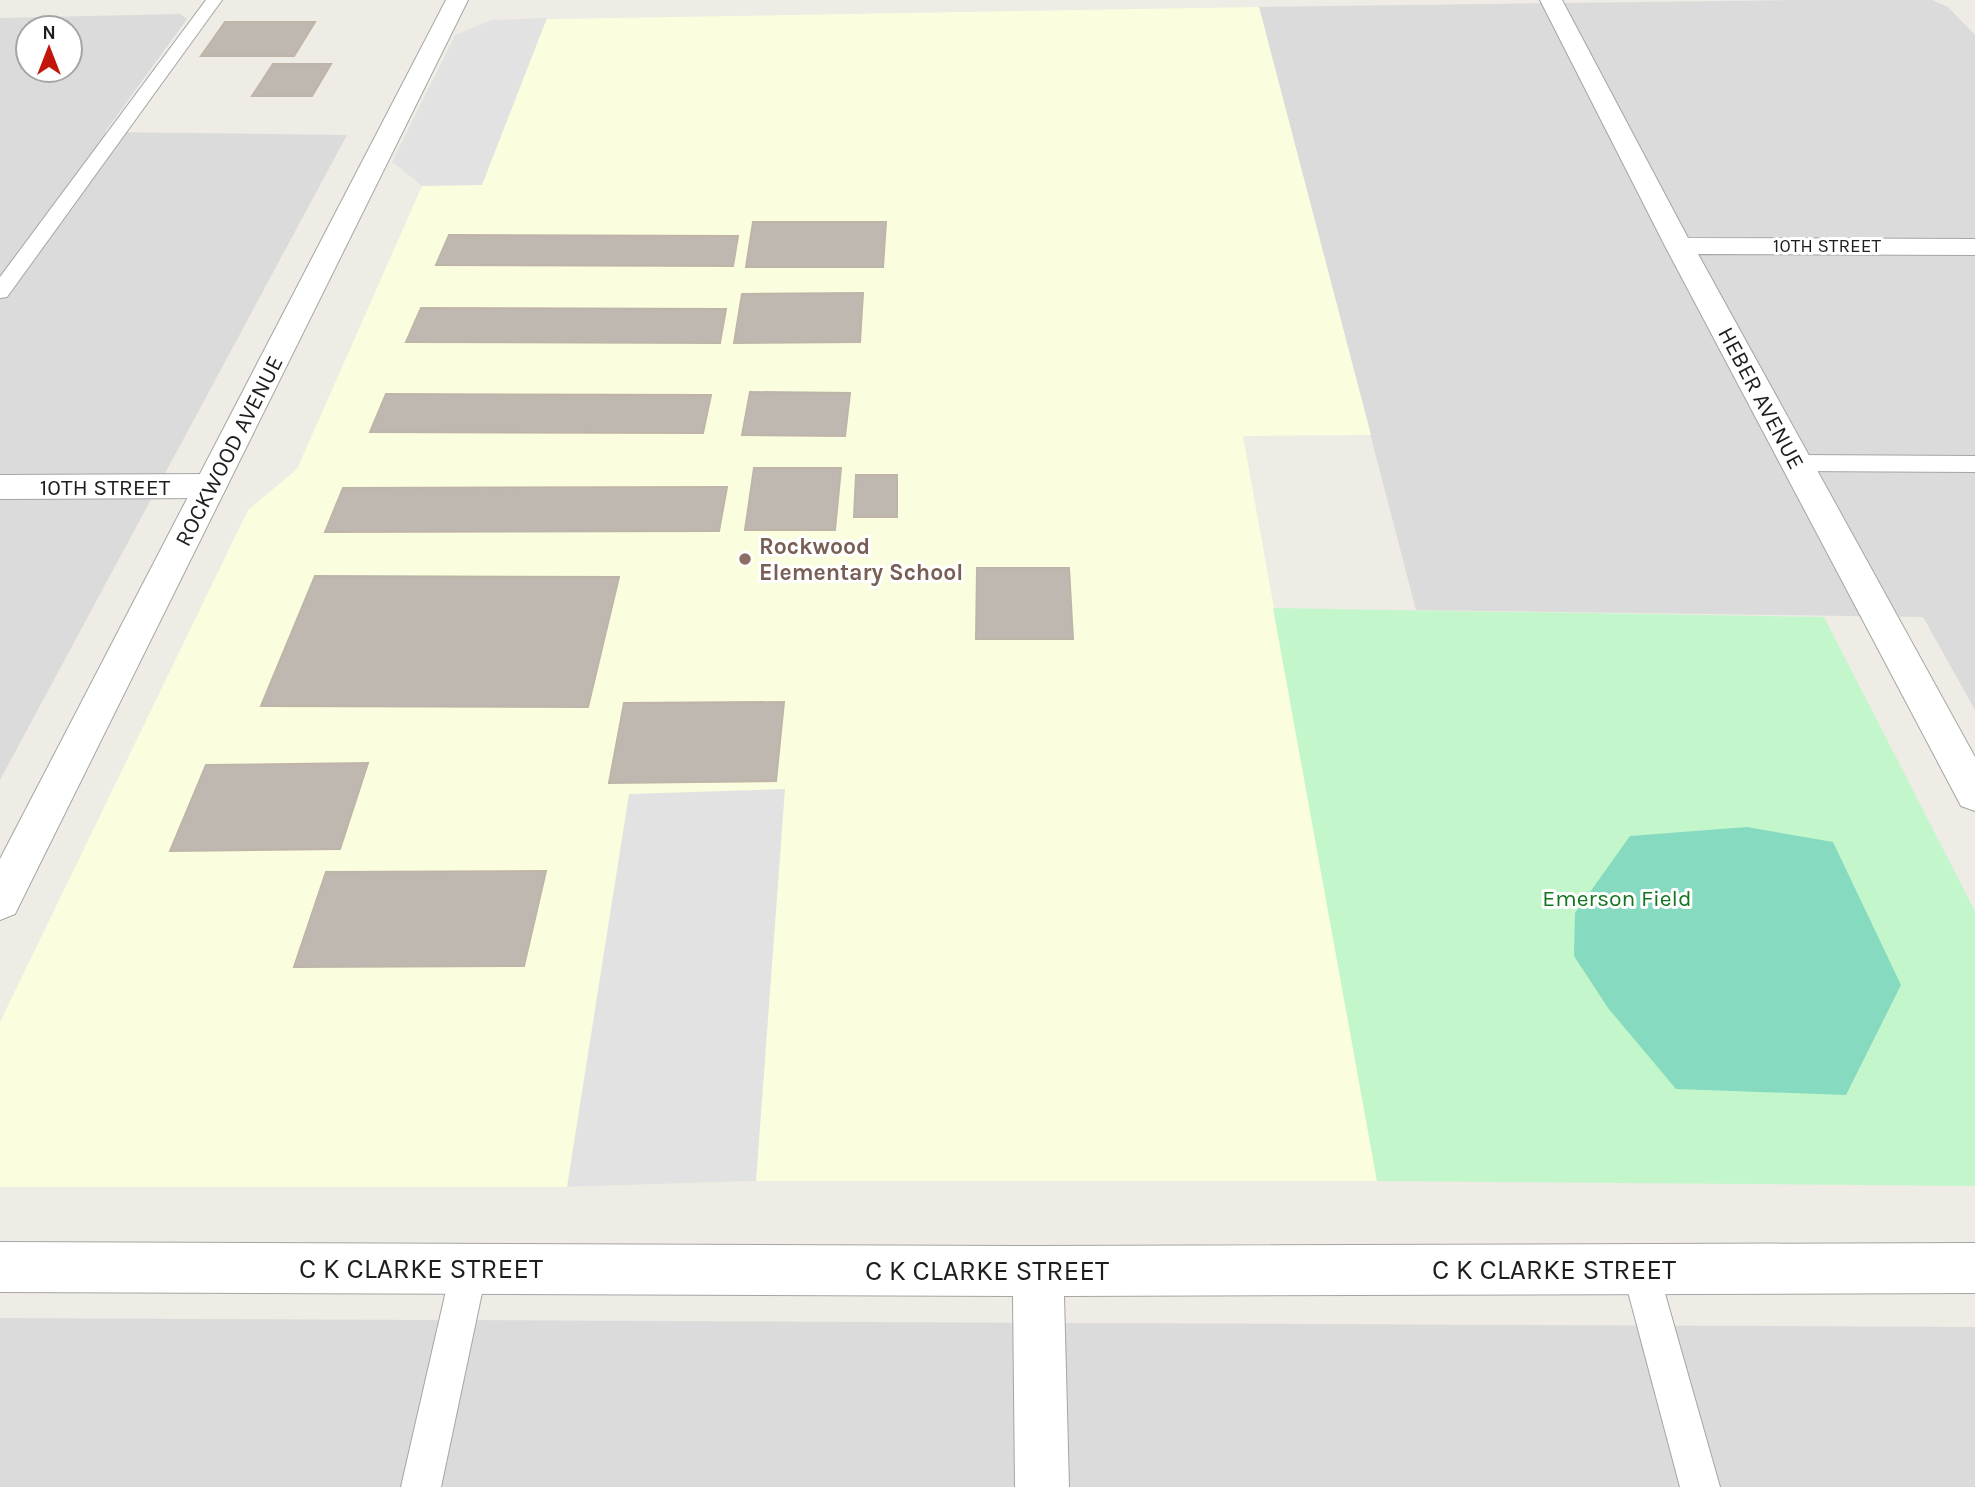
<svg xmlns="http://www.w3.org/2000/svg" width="1975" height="1487" viewBox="0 0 1975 1487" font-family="Karla,sans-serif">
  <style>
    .residential { fill: #dcdbdb; fill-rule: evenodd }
    .education { fill: #fbfddf }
    .park { fill: #c3f7cb }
    .pitch { fill: #86dabf }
    .parking { fill: #e2e2e2 }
    .building { fill: #bfb8b1; stroke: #bfb4a8; stroke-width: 2 }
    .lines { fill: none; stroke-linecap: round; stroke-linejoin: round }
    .service-casing { stroke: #a5a5a5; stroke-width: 2 }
    .minor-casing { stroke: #a5a5a5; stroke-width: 2 }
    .tertiary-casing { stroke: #a5a5a5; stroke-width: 2 }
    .service { fill: #fff; fill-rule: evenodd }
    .minor { fill: #fff; fill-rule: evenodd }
    .tertiary { fill: #fff; fill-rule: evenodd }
    .education-dot { fill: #8d6e63; stroke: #fff; stroke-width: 2.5 }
    .labels { text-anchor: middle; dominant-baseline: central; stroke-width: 6; stroke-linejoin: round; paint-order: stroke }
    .far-street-label { font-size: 19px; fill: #1e1e1e; stroke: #fff }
    .street-label { font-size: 23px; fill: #1e1e1e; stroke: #fff }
    .education-label { font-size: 23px; font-weight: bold; fill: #785e54; stroke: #fff; text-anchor: start }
    .park-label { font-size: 23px; fill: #117720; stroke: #fff }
    .near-street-label { font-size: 28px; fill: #1e1e1e; stroke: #fff }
  </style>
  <rect width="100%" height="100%" fill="#eeece4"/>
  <g class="residential">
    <path d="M 1807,0 L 1932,0 L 1948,7 L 1975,35 L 1975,710 L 1923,617 L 1416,610 L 1259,7 Z"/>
    <path d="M 180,14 L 187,19 L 105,132 L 347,135 L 0,780 L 0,18 ZM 28,28 L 70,28 L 70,70 L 28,70 Z"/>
    <path d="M 0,1318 L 1975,1327 L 1975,1487 L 0,1487 Z"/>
  </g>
  <path class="education" d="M 1259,7 L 1371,435 L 1243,436 L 1377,1181 L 756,1181 L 567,1187 L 0,1187 L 0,1022 L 248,510 L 297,469 L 422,186 L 392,162 L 455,35 L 491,20 Z"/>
  <path class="park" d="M 1273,608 L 1824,617 L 1975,911 L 1975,1186 L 1377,1181 Z"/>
  <path class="pitch" d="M 1747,827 L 1833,842 L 1901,985 L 1846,1095 L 1676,1089 L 1608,1008 L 1574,956 L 1575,913 L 1630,836 Z"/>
  <g class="parking">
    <path d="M 547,18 L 482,185 L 422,186 L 392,162 L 455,35 L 491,20 Z"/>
    <path d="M 785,789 L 756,1181 L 567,1187 L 629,794 Z"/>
  </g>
  <g class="building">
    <path d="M 225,22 L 315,22 L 294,56 L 201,56 Z"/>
    <path d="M 273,64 L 331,64 L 312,96 L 252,96 Z"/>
    <path d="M 753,222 L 886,222 L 883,267 L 746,267 Z"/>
    <path d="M 449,235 L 738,236 L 733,266 L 436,265 Z"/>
    <path d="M 863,293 L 860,342 L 734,343 L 742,294 Z"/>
    <path d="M 421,308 L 726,309 L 720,343 L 406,342 Z"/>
    <path d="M 750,392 L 850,393 L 845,436 L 742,435 Z"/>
    <path d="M 386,394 L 711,395 L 703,433 L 370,432 Z"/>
    <path d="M 754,468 L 841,468 L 835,530 L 745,530 Z"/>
    <path d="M 856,475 L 897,475 L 897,517 L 854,517 Z"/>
    <path d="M 727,487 L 719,531 L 325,532 L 343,488 Z"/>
    <path d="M 977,568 L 1069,568 L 1073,639 L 976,639 Z"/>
    <path d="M 315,576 L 619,577 L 588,707 L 261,706 Z"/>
    <path d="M 784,702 L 776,781 L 609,783 L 624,703 Z"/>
    <path d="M 368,763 L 340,849 L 170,851 L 206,765 Z"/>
    <path d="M 546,871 L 524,966 L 294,967 L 326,872 Z"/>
  </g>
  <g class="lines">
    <g class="service-casing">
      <g id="service">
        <path d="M 206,0 L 222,0 L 7,297 L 0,298 L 0,277 Z"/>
        <path d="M 1797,455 L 1975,456 L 1975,472 L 1797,471 L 1789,469 L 1785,463 L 1789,457 Z"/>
        <path d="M 469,1251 L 482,1256 L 487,1269 L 441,1487 L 401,1487 L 451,1269 L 456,1256 Z"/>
        <path d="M 1640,1251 L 1653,1256 L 1658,1269 L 1720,1487 L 1680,1487 L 1622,1269 L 1627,1256 Z"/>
      </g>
    </g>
    <g class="minor-casing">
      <g id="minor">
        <path d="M 1540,0 L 1562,0 L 1688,238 L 1975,239 L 1975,255 L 1698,254 L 1975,757 L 1975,811 L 1961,806 L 1665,246 Z"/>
        <path d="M 211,474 L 223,478 L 227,486 L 223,494 L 211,498 L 0,499 L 0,475 Z"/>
        <path d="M 0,1242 L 1038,1246 L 1975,1243 L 1975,1293 L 1064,1296 L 1069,1487 L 1015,1487 L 1013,1296 L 0,1292 Z"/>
      </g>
    </g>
    <g class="tertiary-casing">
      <path id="tertiary" d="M 446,0 L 468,0 L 15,914 L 0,920 L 0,859 Z"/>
    </g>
    <use href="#service" class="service"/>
    <use href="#minor" class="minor"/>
    <use href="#tertiary" class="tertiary"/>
  </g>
  <circle class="education-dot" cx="745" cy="559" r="7"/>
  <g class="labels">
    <g class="far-street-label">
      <text x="1827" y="246">10TH STREET</text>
    </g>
    <g class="street-label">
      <text transform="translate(1761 398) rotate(62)">HEBER AVENUE</text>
      <text transform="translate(229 451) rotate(-63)">ROCKWOOD AVENUE</text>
      <text x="105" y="487">10TH STREET</text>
    </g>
    <g class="education-label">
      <text x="759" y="546">Rockwood<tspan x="759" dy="26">Elementary School</tspan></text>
    </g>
    <g class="park-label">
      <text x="1617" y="898">Emerson Field</text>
    </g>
    <g class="near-street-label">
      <text x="421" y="1268">C K CLARKE STREET</text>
      <text x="1554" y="1269">C K CLARKE STREET</text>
      <text x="987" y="1270">C K CLARKE STREET</text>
    </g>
  </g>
  <g transform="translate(49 49)"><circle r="33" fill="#ffffff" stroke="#a5a5a5" stroke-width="2"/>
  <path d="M0-5L12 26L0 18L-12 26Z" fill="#c2160a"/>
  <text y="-10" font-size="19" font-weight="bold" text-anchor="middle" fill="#1e1e1e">N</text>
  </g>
</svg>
